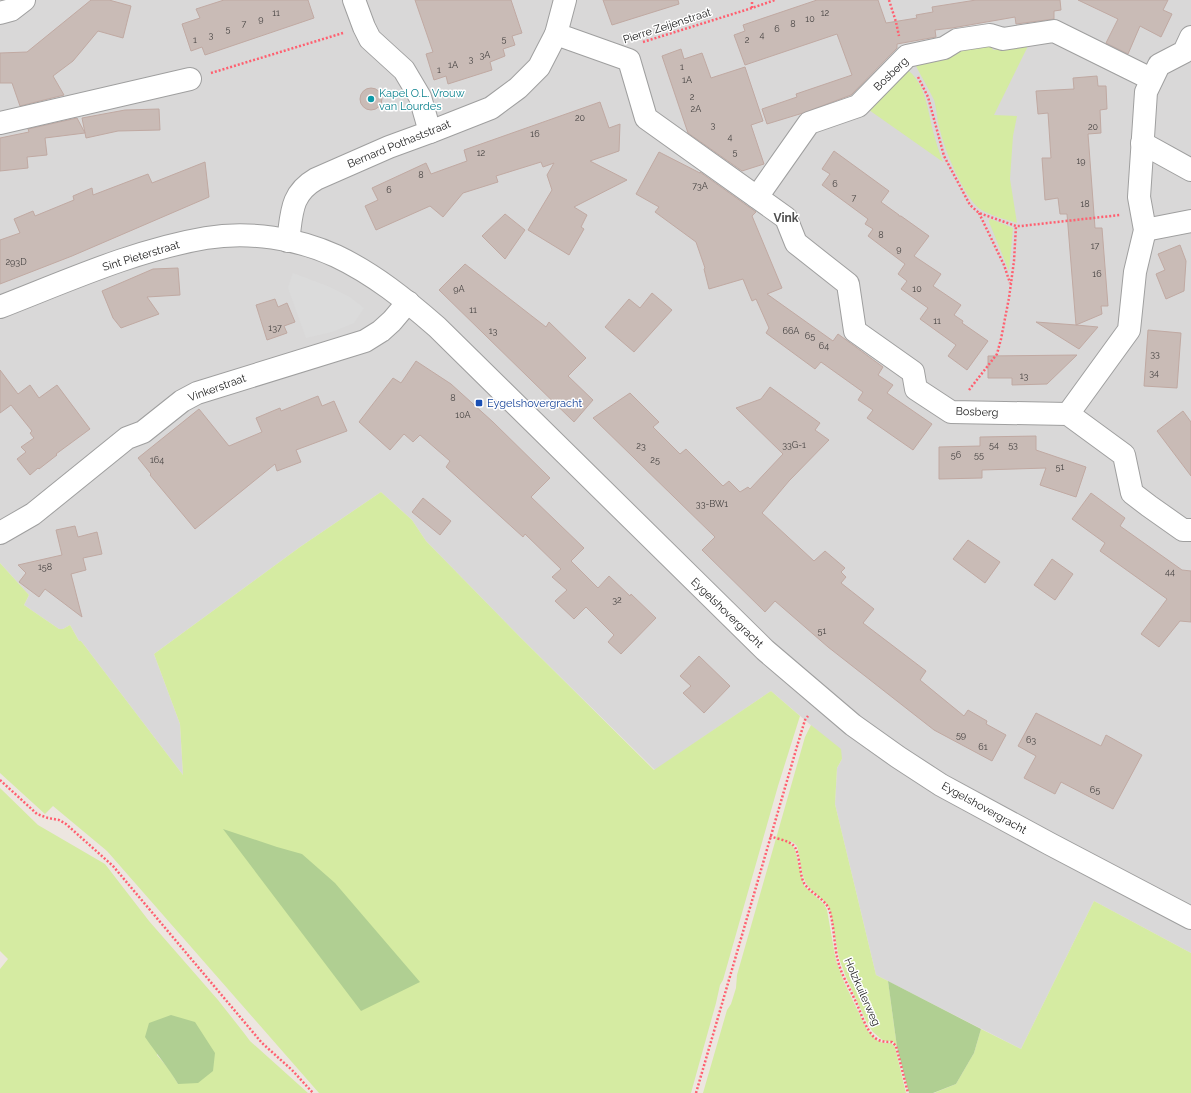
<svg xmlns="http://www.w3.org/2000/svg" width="1191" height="1093" viewBox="0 0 1191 1093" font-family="Raleway,sans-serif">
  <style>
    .residential { fill: #d9d8d8 }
    .grass { fill: #d5eba2; fill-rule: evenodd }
    .forest { fill: #b0cf92 }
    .parking { fill: #dbdbdb }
    .building { fill: #c9bbb6; stroke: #c0a9a2 }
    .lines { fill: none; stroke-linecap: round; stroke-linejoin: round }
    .minor-casing { stroke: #9f9f9f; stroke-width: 24 }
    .path { stroke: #ff5f6f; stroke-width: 2.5; stroke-dasharray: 2 2; stroke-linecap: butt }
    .minor { stroke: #fff; stroke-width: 22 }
    .culture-dot { fill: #0f9aa8; stroke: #fff; stroke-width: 1.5 }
    .transit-dot { fill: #1a4fb4; stroke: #fff; stroke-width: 1.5 }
    .labels { text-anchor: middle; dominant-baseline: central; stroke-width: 3; stroke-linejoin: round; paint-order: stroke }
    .number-label { font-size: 9px; fill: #464342 }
    .street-label { font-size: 11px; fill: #1b1b1b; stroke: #fff }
    .culture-label { font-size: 11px; fill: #0d838f; stroke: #fff; text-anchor: start }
    .transit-label { font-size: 11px; fill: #164399; stroke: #fff; text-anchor: start }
    .neighbourhood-label { font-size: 12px; font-weight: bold; fill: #4e4e4e; stroke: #fff }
  </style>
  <rect width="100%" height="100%" fill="#ede6e0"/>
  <path class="residential" d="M 0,0 L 1191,0 L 1191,953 L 1094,901 L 1021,1049 L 876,975 L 835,804 L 837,768 L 842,759 L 820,733 L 771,691 L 655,770 L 520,637 L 426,541 L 412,520 L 381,492 L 300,547 L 154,654 L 180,724 L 183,775 L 81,641 L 79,641 L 70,625 L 63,629 L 59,629 L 24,605 L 29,595 L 0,563 Z"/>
  <g class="grass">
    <path d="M 990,43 L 993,50 L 1029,44 L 994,115 L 1017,116 L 1013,136 L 1010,179 L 1017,223 C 1005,219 991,216 980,209 C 965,199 944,149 940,130 C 937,121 937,110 934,100 C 928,87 920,75 914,62 L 954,55 L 958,47 Z"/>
    <path d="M 906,69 C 925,81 928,111 933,131 C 936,142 939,152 943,162 L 869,110 Z"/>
    <path d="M 991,219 L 1013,228 L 1009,271 L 989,222 L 989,220 Z"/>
    <path d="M 381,492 L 412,520 L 426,541 L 520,637 L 654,770 L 771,691 L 800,716 L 778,786 L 723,980 L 720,985 L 716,1003 L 691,1093 L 319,1093 L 107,851 L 53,806 L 45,814 L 0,773 L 0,563 L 29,595 L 24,605 L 59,629 L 63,629 L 70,625 L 79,641 L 81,641 L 183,775 L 180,724 L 154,654 L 300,547 Z"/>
    <path d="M 811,725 L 841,749 L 842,759 L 837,768 L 835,804 L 876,975 L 888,981 L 897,1047 L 893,1041 L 884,1041 L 881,1039 L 873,1032 L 868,1025 L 846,977 L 839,958 L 830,909 C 825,899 815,895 808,886 C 800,875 801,859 797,846 L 794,843 L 790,841 L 789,844 L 792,845 L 795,850 L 804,886 L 824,904 L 827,910 L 836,961 L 844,982 L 867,1030 C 875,1040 879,1044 891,1043 L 895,1047 L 906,1093 L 703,1093 L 727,1010 L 731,1004 L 736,988 L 737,975 L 805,737 Z"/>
    <path d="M 0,788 L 38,825 L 105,864 L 149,921 L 218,1000 L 244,1033 L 250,1041 L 308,1093 L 0,1093 L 0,969 L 8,959 L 0,951 ZM 171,1015 L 178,1084 L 169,1069 L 157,1055 Z"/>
    <path d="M 1094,901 L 1191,953 L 1191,1093 L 934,1093 L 956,1084 L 974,1053 L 981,1029 L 1021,1049 Z"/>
  </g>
  <g class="forest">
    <path d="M 223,829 L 277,847 L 302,854 L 335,883 L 420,982 L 361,1011 Z"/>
    <path d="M 888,981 L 981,1029 L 974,1053 L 956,1084 L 933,1093 L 909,1093 L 897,1047 Z"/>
    <path d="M 171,1015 L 195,1022 L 215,1053 L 213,1071 L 198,1083 L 178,1084 C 168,1067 156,1053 145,1037 L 149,1023 Z"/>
  </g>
  <path class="parking" d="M 293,273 L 330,287 L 350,297 L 364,308 L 354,323 L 332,332 L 306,338 L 288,288 Z"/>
  <g class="building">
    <path d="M 91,0 L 109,0 L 131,6 L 123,38 L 98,31 L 73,61 L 53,76 L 64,95 L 20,106 L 12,83 L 0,83 L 0,53 L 27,52 Z"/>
    <path d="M 224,0 L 308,0 L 314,18 L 205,55 L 202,47 L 191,51 L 182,24 L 200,18 L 196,9 Z"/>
    <path d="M 415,0 L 511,0 L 522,33 L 512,36 L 515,45 L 503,49 L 505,56 L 490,62 L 492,70 L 448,84 L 446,76 L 434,80 L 426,54 L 433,52 Z"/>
    <path d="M 603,0 L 678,0 L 679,4 L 612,25 Z"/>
    <path d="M 817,0 L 878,0 L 886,23 L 917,18 L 916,15 L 933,12 L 932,7 L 976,0 L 1060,0 L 1061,10 L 1054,11 L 1054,19 L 1016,24 L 1015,17 L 952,28 L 935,30 L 936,37 L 897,44 L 897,48 L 851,95 L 803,113 L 767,124 L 762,109 L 797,97 L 796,94 L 852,75 L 837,34 L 745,65 L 734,35 L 745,31 L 743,25 Z"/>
    <path d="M 1078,0 L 1168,0 L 1163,10 L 1172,14 L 1161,37 L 1140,26 L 1128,54 L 1106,43 L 1118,19 Z"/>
    <path d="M 681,49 L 684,59 L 702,53 L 711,78 L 745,67 L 763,121 L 751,125 L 764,164 L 742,171 L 688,133 L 662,56 Z"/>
    <path d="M 1097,76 L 1098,86 L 1106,86 L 1107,109 L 1100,110 L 1101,133 L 1088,134 L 1095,228 L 1102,228 L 1108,306 L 1101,306 L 1102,314 L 1076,325 L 1098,327 L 1079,349 L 1036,322 L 1076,325 L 1067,214 L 1060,214 L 1058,198 L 1045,200 L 1042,158 L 1051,158 L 1048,113 L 1038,114 L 1036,91 L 1074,89 L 1073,78 Z"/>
    <circle cx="371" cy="99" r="11"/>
    <path d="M 600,102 L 609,128 L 620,124 L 619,151 L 590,161 L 627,180 L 574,207 L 587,215 L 581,227 L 584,229 L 569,255 L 528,230 L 552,190 L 547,175 L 554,163 L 543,167 L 541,162 L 496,176 L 498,182 L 463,193 L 443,217 L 430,206 L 376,230 L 365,206 L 378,200 L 372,188 L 426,163 L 431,174 L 467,161 L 464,150 Z"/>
    <path d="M 159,109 L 160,130 L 118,131 L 86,138 L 85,133 L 45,138 L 47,155 L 27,157 L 28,168 L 0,171 L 0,138 L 29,132 L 28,129 L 77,118 L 85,133 L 82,118 L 125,110 Z"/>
    <path d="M 834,151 L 889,191 L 881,202 L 899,215 L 899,216 L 901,216 L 929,236 L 914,256 L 941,274 L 933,286 L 961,305 L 954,315 L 963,321 L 962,323 L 988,341 L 967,370 L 948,356 L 956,345 L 920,319 L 928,308 L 901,289 L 907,281 L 898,274 L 905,264 L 868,236 L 873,229 L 865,224 L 868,219 L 822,185 L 830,174 L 822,169 Z"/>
    <path d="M 659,152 L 700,173 L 700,172 L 756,212 L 752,216 L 782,288 L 767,294 L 833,341 L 838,334 L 883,367 L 878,375 L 893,385 L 887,393 L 932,424 L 913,450 L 867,418 L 873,410 L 858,400 L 863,392 L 821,362 L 815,369 L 766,333 L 769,328 L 756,299 L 752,301 L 743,279 L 709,289 L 704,269 L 705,268 L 696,242 L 655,212 L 659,207 L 636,194 Z"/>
    <path d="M 205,162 L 209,197 L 72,256 L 0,284 L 0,240 L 20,233 L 14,219 L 33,211 L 35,216 L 74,200 L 73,196 L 92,188 L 93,195 L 148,174 L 152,183 Z"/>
    <path d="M 505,214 L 525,230 L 505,259 L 482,236 Z"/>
    <path d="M 1180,245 L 1186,261 L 1184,291 L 1166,299 L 1156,274 L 1165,270 L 1158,254 Z"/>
    <path d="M 465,264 L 546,327 L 549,322 L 586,358 L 568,376 L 593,400 L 574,422 L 439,290 Z"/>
    <path d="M 178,268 L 180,295 L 147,297 L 159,314 L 121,328 L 113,318 L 102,291 L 153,269 Z"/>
    <path d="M 652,293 L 672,310 L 634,352 L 605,327 L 629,299 L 640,308 Z"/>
    <path d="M 275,299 L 278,307 L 287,303 L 295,322 L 284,326 L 287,333 L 267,340 L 256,305 Z"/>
    <path d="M 1148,330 L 1181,333 L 1177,388 L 1144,386 Z"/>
    <path d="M 1077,355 L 1047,384 L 1012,385 L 1012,378 L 988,378 L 988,356 Z"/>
    <path d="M 416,361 L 451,384 L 493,422 L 550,478 L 531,497 L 584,548 L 571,561 L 598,588 L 609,576 L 630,596 L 631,594 L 656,618 L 621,654 L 608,642 L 614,635 L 586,607 L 574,619 L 555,601 L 567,590 L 552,577 L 561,569 L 525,534 L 523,537 L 446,467 L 450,461 L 420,435 L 413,442 L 404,434 L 390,450 L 359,422 L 393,378 L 401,383 Z"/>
    <path d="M 0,370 L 18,394 L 30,385 L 39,398 L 57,385 L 90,429 L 56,454 L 57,455 L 39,469 L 38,468 L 30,475 L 17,459 L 26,452 L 21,447 L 34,438 L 30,433 L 32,431 L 11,405 L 0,413 Z"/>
    <path d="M 770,387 L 820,423 L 815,430 L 829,440 L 789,481 L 762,513 L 814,561 L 825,551 L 845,568 L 841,572 L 846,577 L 841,583 L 874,609 L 863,623 L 926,671 L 920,680 L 964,716 L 968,710 L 987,721 L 986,724 L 1006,735 L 992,761 L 934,730 L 828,647 L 775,601 L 765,612 L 702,550 L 715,537 L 593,418 L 630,393 L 659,422 L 653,427 L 680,454 L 686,449 L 723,486 L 729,481 L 740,492 L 748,487 L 750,489 L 783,454 L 736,408 L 761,399 Z"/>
    <path d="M 318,396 L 322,406 L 334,401 L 347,431 L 296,450 L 301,462 L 277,471 L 275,464 L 195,529 L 150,475 L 151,474 L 138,458 L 199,409 L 229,446 L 262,432 L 256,418 L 280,408 L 281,411 Z"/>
    <path d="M 1183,411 L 1191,422 L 1191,476 L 1157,431 Z"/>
    <path d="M 1036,436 L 1036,450 L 1086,467 L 1076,497 L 1040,485 L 1046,468 L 982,470 L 982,478 L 939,479 L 939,447 L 980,446 L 980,437 Z"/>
    <path d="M 1091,493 L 1125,518 L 1120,526 L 1182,570 L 1191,571 L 1191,622 L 1180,621 L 1159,647 L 1141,634 L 1167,599 L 1100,551 L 1105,543 L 1072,519 Z"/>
    <path d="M 423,498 L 451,521 L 440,535 L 412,512 Z"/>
    <path d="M 75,526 L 78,537 L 97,532 L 102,554 L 83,558 L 86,570 L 71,574 L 82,617 L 45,589 L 39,597 L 19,582 L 26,573 L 18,565 L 62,555 L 56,530 Z"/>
    <path d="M 968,540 L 1000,562 L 985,583 L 953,559 Z"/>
    <path d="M 1052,559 L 1073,574 L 1055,600 L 1034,585 Z"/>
    <path d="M 699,656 L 730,686 L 704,713 L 683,693 L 691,686 L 680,676 Z"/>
    <path d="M 1036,713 L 1101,746 L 1106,735 L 1142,755 L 1113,809 L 1061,782 L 1055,794 L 1024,778 L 1036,756 L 1018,746 Z"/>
  </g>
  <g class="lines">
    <g class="minor-casing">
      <g id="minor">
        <path d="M 354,0 L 364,27 L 370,39 L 404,70 L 420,97 L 430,132"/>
        <path d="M 0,13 L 11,10 L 24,0"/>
        <path d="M 556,34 L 629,60 L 646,118 L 786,218 L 796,243 L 848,284 L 855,331 L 913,372 L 916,389 L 951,412 L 1068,414 L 1124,455 L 1132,493 L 1149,506 L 1183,530 L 1191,530"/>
        <path d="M 0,123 L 190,79"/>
        <path d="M 1142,143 L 1191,170"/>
        <path d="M 757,197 L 809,123 L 858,106 L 907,56 L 944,48 L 957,40 L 990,35 L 1003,39 L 1054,31 L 1151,79"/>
        <path d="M 1145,230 L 1191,221"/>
        <path d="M 288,241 C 292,214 290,194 316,179 L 389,147 L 430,132 L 491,108 L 518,88 L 539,67 L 556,34 L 565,0"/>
        <path d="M 0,307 C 67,281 135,250 206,238 C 249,231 297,238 336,256 C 374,274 406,300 437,327 L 765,650 L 853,725 L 898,757 L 941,785 L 1050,844 L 1191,918"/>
        <path d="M 1068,414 L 1129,330 L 1135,272 L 1145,230 L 1139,197 L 1146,92 L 1159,65 L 1184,52 L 1191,37"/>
        <path d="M 0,533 L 33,514 L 127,438 L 143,432 L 182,401 L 197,393 L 365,341 L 381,331 L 392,321 L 408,302"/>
      </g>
    </g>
    <g class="path">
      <path d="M 889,0 L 896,22 L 899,36"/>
      <path d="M 752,8 L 752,0"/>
      <path d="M 643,42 L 752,8 L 775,0"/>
      <path d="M 211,73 L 343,33"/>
      <path d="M 918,77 L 928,97 L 944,156 L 970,205 L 979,213 L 1016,226 L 1021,226 L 1120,215"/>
      <path d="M 979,213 L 1004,265 L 1010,283"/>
      <path d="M 969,390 L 997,354 L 1001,339 L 1009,298 L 1014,261 L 1016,226"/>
      <path d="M 0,780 L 37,814 L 48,818 L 59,820 L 66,824 L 113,866 L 262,1043 L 292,1070 L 313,1093"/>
      <path d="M 770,836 C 777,839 787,840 793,845 C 800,850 799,874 804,883 C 810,893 824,898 829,909 C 834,922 834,946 838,961 C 841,974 849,987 855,1000 C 861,1012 865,1029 875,1038 C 881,1042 886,1042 892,1042 L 896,1046 L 908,1093"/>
      <path d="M 696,1093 L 798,743 L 805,720 L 808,716"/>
    </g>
    <use href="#minor" class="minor"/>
  </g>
  <circle class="culture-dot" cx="371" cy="99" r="4"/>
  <rect class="transit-dot" x="475" y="399" width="8" height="8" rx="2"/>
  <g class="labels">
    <g class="number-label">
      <text x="276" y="13">11</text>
      <text x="825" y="13">12</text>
      <text x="261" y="19">9</text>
      <text x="810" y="19">10</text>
      <text x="244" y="24">7</text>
      <text x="793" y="24">8</text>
      <text x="228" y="29">5</text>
      <text x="777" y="29">6</text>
      <text x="211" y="35">3</text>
      <text x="762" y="35">4</text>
      <text x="504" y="39">5</text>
      <text x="195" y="40">1</text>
      <text x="747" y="40">2</text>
      <text x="485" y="55">3A</text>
      <text x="471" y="59">3</text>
      <text x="453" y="65">1A</text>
      <text x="682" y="67">1</text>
      <text x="439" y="70">1</text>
      <text x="687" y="80">1A</text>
      <text x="692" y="97">2</text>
      <text x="696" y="109">2A</text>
      <text x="580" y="118">20</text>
      <text x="713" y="125">3</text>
      <text x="1093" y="127">20</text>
      <text x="535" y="134">16</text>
      <text x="730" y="137">4</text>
      <text x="735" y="152">5</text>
      <text x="481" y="153">12</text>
      <text x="1081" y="161">19</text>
      <text x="421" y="175">8</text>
      <text x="835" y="184">6</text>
      <text x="700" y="186">73A</text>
      <text x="389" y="190">6</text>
      <text x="854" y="198">7</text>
      <text x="1085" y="204">18</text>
      <text x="881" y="235">8</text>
      <text x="1095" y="246">17</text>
      <text x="899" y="249">9</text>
      <text x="16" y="262">293D</text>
      <text x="1097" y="274">16</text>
      <text x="459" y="289">9A</text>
      <text x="917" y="289">10</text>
      <text x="473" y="310">11</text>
      <text x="937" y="321">11</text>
      <text x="275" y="328">137</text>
      <text x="493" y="331">13</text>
      <text x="791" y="331">66A</text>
      <text x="810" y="336">65</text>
      <text x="824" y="346">64</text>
      <text x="1155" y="354">33</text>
      <text x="1154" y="373">34</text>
      <text x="1024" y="376">13</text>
      <text x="453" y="398">8</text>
      <text x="463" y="415">10A</text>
      <text x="794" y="445">33G-1</text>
      <text x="994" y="445">54</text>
      <text x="1013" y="445">53</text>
      <text x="641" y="446">23</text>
      <text x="956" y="455">56</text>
      <text x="979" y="455">55</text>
      <text x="157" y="460">164</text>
      <text x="655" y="460">25</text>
      <text x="1060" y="467">51</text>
      <text x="712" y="504">33-BW1</text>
      <text x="45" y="567">158</text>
      <text x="1170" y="572">44</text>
      <text x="617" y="600">32</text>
      <text x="822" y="631">51</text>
      <text x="961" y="735">59</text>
      <text x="1031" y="740">63</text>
      <text x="983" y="747">61</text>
      <text x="1095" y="790">65</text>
    </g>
    <g class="street-label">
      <text transform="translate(667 26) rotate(-18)">Pierre Zeijenstraat</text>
      <text transform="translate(891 74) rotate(-44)">Bosberg</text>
      <text transform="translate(399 144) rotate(-22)">Bernard Pothaststraat</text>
      <text transform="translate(141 256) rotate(-17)">Sint Pieterstraat</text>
      <text transform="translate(217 388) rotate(-20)">Vinkerstraat</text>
      <text transform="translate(977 412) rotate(2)">Bosberg</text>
      <text transform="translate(727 613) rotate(44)">Eygelshovergracht</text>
      <text transform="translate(984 808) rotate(29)">Eygelshovergracht</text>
      <text transform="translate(862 992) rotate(66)">Holzkuilerweg</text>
    </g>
    <g class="culture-label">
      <text x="379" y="93">Kapel O.L. Vrouw<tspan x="379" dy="13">van Lourdes</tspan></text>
    </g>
    <g class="transit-label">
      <text x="487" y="403">Eygelshovergracht</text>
    </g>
    <g class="neighbourhood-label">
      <text x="786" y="218">Vink</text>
    </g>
  </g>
</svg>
